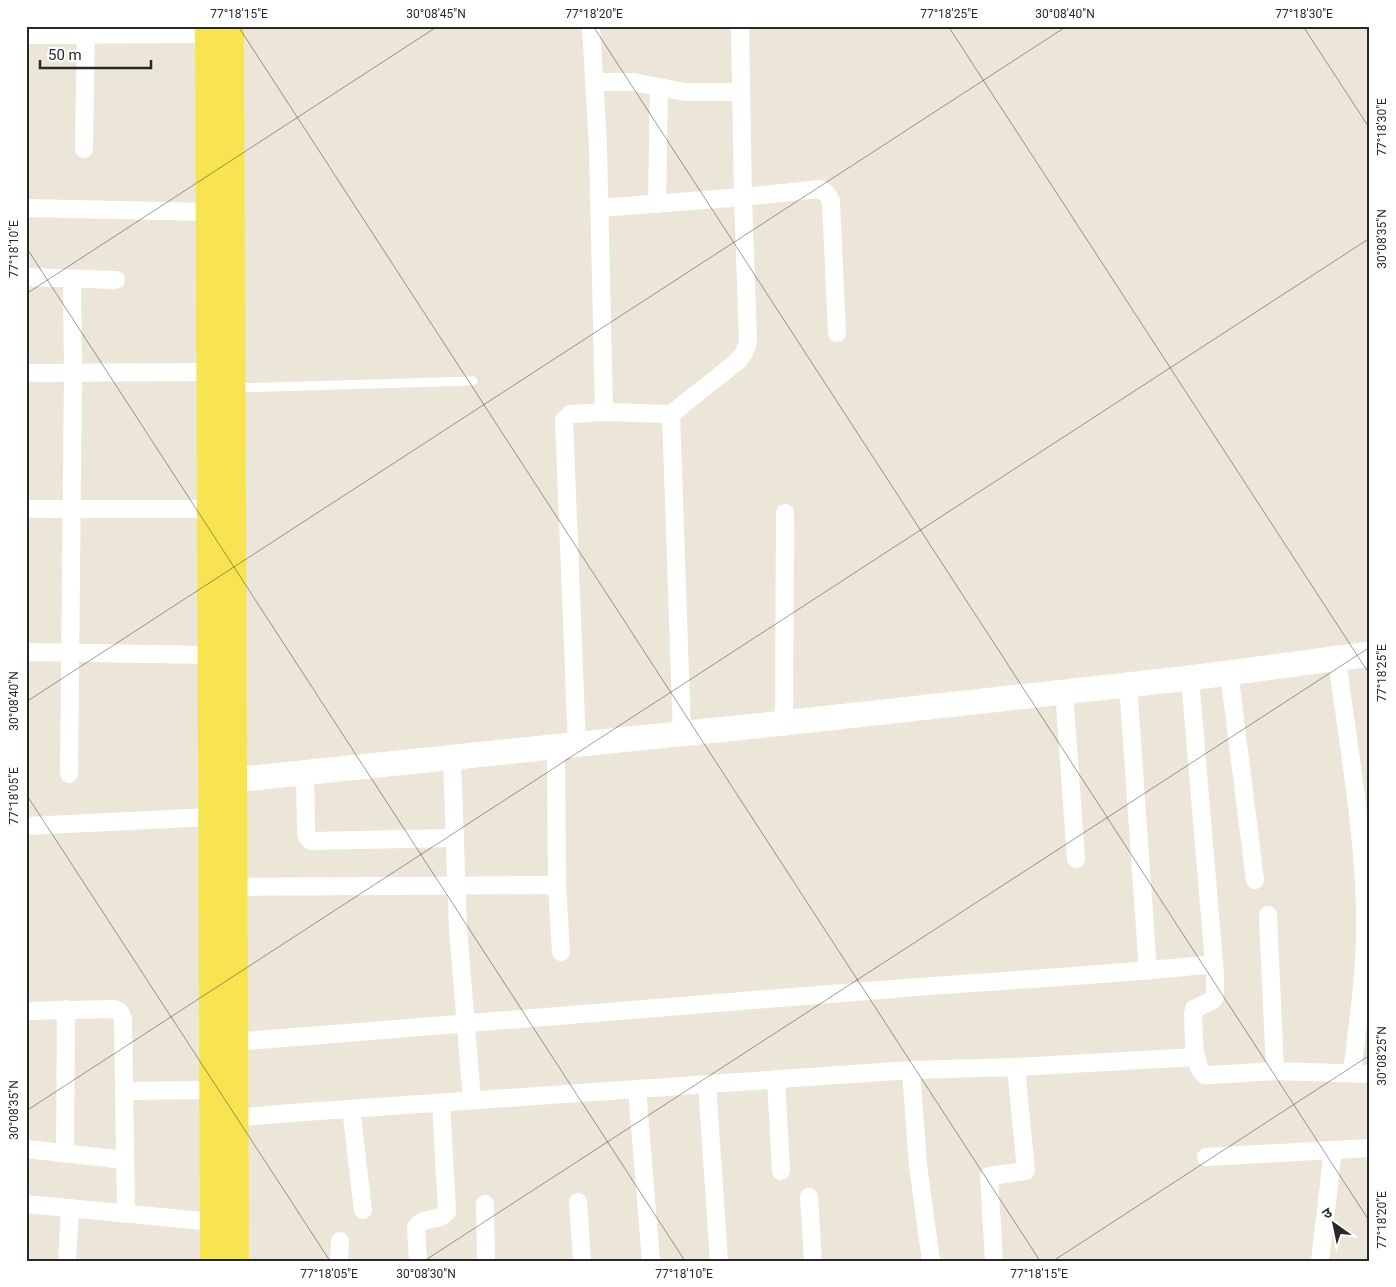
<svg xmlns="http://www.w3.org/2000/svg" width="1396" height="1287" viewBox="0 0 1396 1287" font-family="Roboto,'Noto Sans Devanagari',sans-serif">
  <style>
    .lines { fill: none; stroke-linecap: round; stroke-linejoin: round }
    .lane { stroke: #fff; stroke-width: 9 }
    .street { stroke: #fff; stroke-width: 18 }
    .secondary { stroke: #fff; stroke-width: 25 }
    .primary { stroke: #f8e451; stroke-width: 28 }
    .ticks { fill: none; stroke: #282828; stroke-width: 1; stroke-opacity: 0.45 }
    .neatline { fill: none; stroke: #282828; stroke-width: 2 }
    .ticks-label { font-size: 12px; text-anchor: middle; fill: #282828 }
  </style>
  <rect width="100%" height="100%" fill="#ece6d8"/>
  <g class="lines">
    <path class="lane" d="M 234,388 L 473,381"/>
    <g class="street">
      <path d="M 591,26 L 598,147 L 604,412"/>
      <path d="M 26,35 L 209,34"/>
      <path d="M 595,82 L 633,82 L 685,92 L 741,92"/>
      <path d="M 84,149 L 86,26"/>
      <path d="M 657,204 L 659,87"/>
      <path d="M 26,208 L 209,212"/>
      <path d="M 600,208 L 743,197 L 820,189 L 827,194 L 831,201 L 837,333"/>
      <path d="M 26,277 L 116,280"/>
      <path d="M 26,373 L 209,372"/>
      <path d="M 671,414 L 682,734"/>
      <path d="M 26,509 L 210,509"/>
      <path d="M 26,652 L 211,655"/>
      <path d="M 1337,659 C 1349,752 1367,847 1365,941 C 1364,985 1357,1029 1352,1073"/>
      <path d="M 1229,672 L 1255,880"/>
      <path d="M 1190,678 L 1215,975 L 1215,996 L 1213,1000 L 1194,1009 L 1193,1014 C 1194,1030 1192,1066 1205,1075 L 1210,1075 L 1275,1071 L 1370,1074"/>
      <path d="M 1128,684 L 1148,971"/>
      <path d="M 1064,691 L 1076,859"/>
      <path d="M 784,723 L 785,513"/>
      <path d="M 577,745 L 564,420 L 570,414 L 604,412 L 671,414 L 738,361 L 744,353 L 748,342 L 743,197 L 740,26"/>
      <path d="M 556,747 L 557,885 L 561,952"/>
      <path d="M 452,758 L 458,929 L 472,1100"/>
      <path d="M 305,773 L 306,830 L 307,837 L 311,841 L 455,838"/>
      <path d="M 69,774 L 73,373 L 72,279"/>
      <path d="M 26,826 L 212,817"/>
      <path d="M 233,887 L 557,885"/>
      <path d="M 1268,915 L 1275,1071"/>
      <path d="M 26,1011 L 114,1009 L 120,1012 L 123,1019 L 126,1213"/>
      <path d="M 234,1042 C 458,1026 681,1006 904,988 C 1007,980 1111,975 1214,964"/>
      <path d="M 911,1070 L 918,1165 L 931,1261"/>
      <path d="M 776,1079 L 781,1171"/>
      <path d="M 707,1084 L 719,1261"/>
      <path d="M 637,1089 L 651,1261"/>
      <path d="M 124,1091 L 214,1090"/>
      <path d="M 351,1109 L 363,1210"/>
      <path d="M 234,1118 L 291,1113 L 911,1070 L 1016,1067 L 1196,1057"/>
      <path d="M 26,1149 L 125,1160"/>
      <path d="M 65,1153 L 66,1009"/>
      <path d="M 1206,1157 L 1370,1148"/>
      <path d="M 809,1197 L 813,1261"/>
      <path d="M 578,1202 L 582,1261"/>
      <path d="M 26,1204 L 214,1222"/>
      <path d="M 485,1204 L 486,1261"/>
      <path d="M 67,1261 L 70,1208"/>
      <path d="M 339,1261 L 340,1241"/>
      <path d="M 418,1261 L 416,1228 C 422,1215 439,1223 447,1212 L 441,1103"/>
      <path d="M 994,1261 L 989,1176 L 1026,1171 L 1016,1067"/>
      <path d="M 1320,1261 L 1333,1150"/>
    </g>
    <path class="secondary" d="M 214,782 L 784,723 L 1190,678 L 1370,654"/>
    <g class="primary">
      <path d="M 209,26 L 214,1261"/>
      <path d="M 230,26 L 235,1261"/>
    </g>
  </g>
  <path class="ticks" d="M 238,26 L 1040,1261M 593,26 L 1370,1222M 948,26 L 1370,675M 1303,26 L 1370,129M 26,247 L 685,1261M 26,294 L 438,26M 26,702 L 1067,26M 26,794 L 330,1261M 26,1111 L 1370,238M 424,1261 L 1370,647M 1053,1261 L 1370,1055"/>
  <rect width="1396" height="1287" fill="none" stroke="#ffffff" stroke-width="55"/>
  <g transform="translate(1334 1224) rotate(327)" stroke="#ffffff" stroke-width="4" paint-order="stroke">
  <path d="M0-4L9 19L0 12L-9 19Z" fill="#282828"/>
  <text y="-8" font-size="14" font-weight="bold" text-anchor="middle" fill="#282828">उ</text>
  </g>
  <path d="M40 60v8h111v-8" fill="none" stroke="#282828" stroke-width="2.5"/>
  <text x="48" y="60" font-size="15" fill="#282828" stroke="#ffffff" stroke-width="4" paint-order="stroke">50 m</text>
  <rect x="28" y="28" width="1340" height="1232" class="neatline"/>
  <g class="ticks-label">
    <text x="239" y="18">77°18'15"E</text>
    <text x="436" y="18">30°08'45"N</text>
    <text x="594" y="18">77°18'20"E</text>
    <text x="949" y="18">77°18'25"E</text>
    <text x="1065" y="18">30°08'40"N</text>
    <text x="1304" y="18">77°18'30"E</text>
    <text transform="translate(1382 127) rotate(-90)" y="4">77°18'30"E</text>
    <text transform="translate(1382 239) rotate(-90)" y="4">30°08'35"N</text>
    <text transform="translate(14 249) rotate(-90)" y="4">77°18'10"E</text>
    <text transform="translate(1382 673) rotate(-90)" y="4">77°18'25"E</text>
    <text transform="translate(14 701) rotate(-90)" y="4">30°08'40"N</text>
    <text transform="translate(14 796) rotate(-90)" y="4">77°18'05"E</text>
    <text transform="translate(1382 1056) rotate(-90)" y="4">30°08'25"N</text>
    <text transform="translate(14 1110) rotate(-90)" y="4">30°08'35"N</text>
    <text transform="translate(1382 1220) rotate(-90)" y="4">77°18'20"E</text>
    <text x="329" y="1278">77°18'05"E</text>
    <text x="426" y="1278">30°08'30"N</text>
    <text x="684" y="1278">77°18'10"E</text>
    <text x="1039" y="1278">77°18'15"E</text>
  </g>
</svg>
